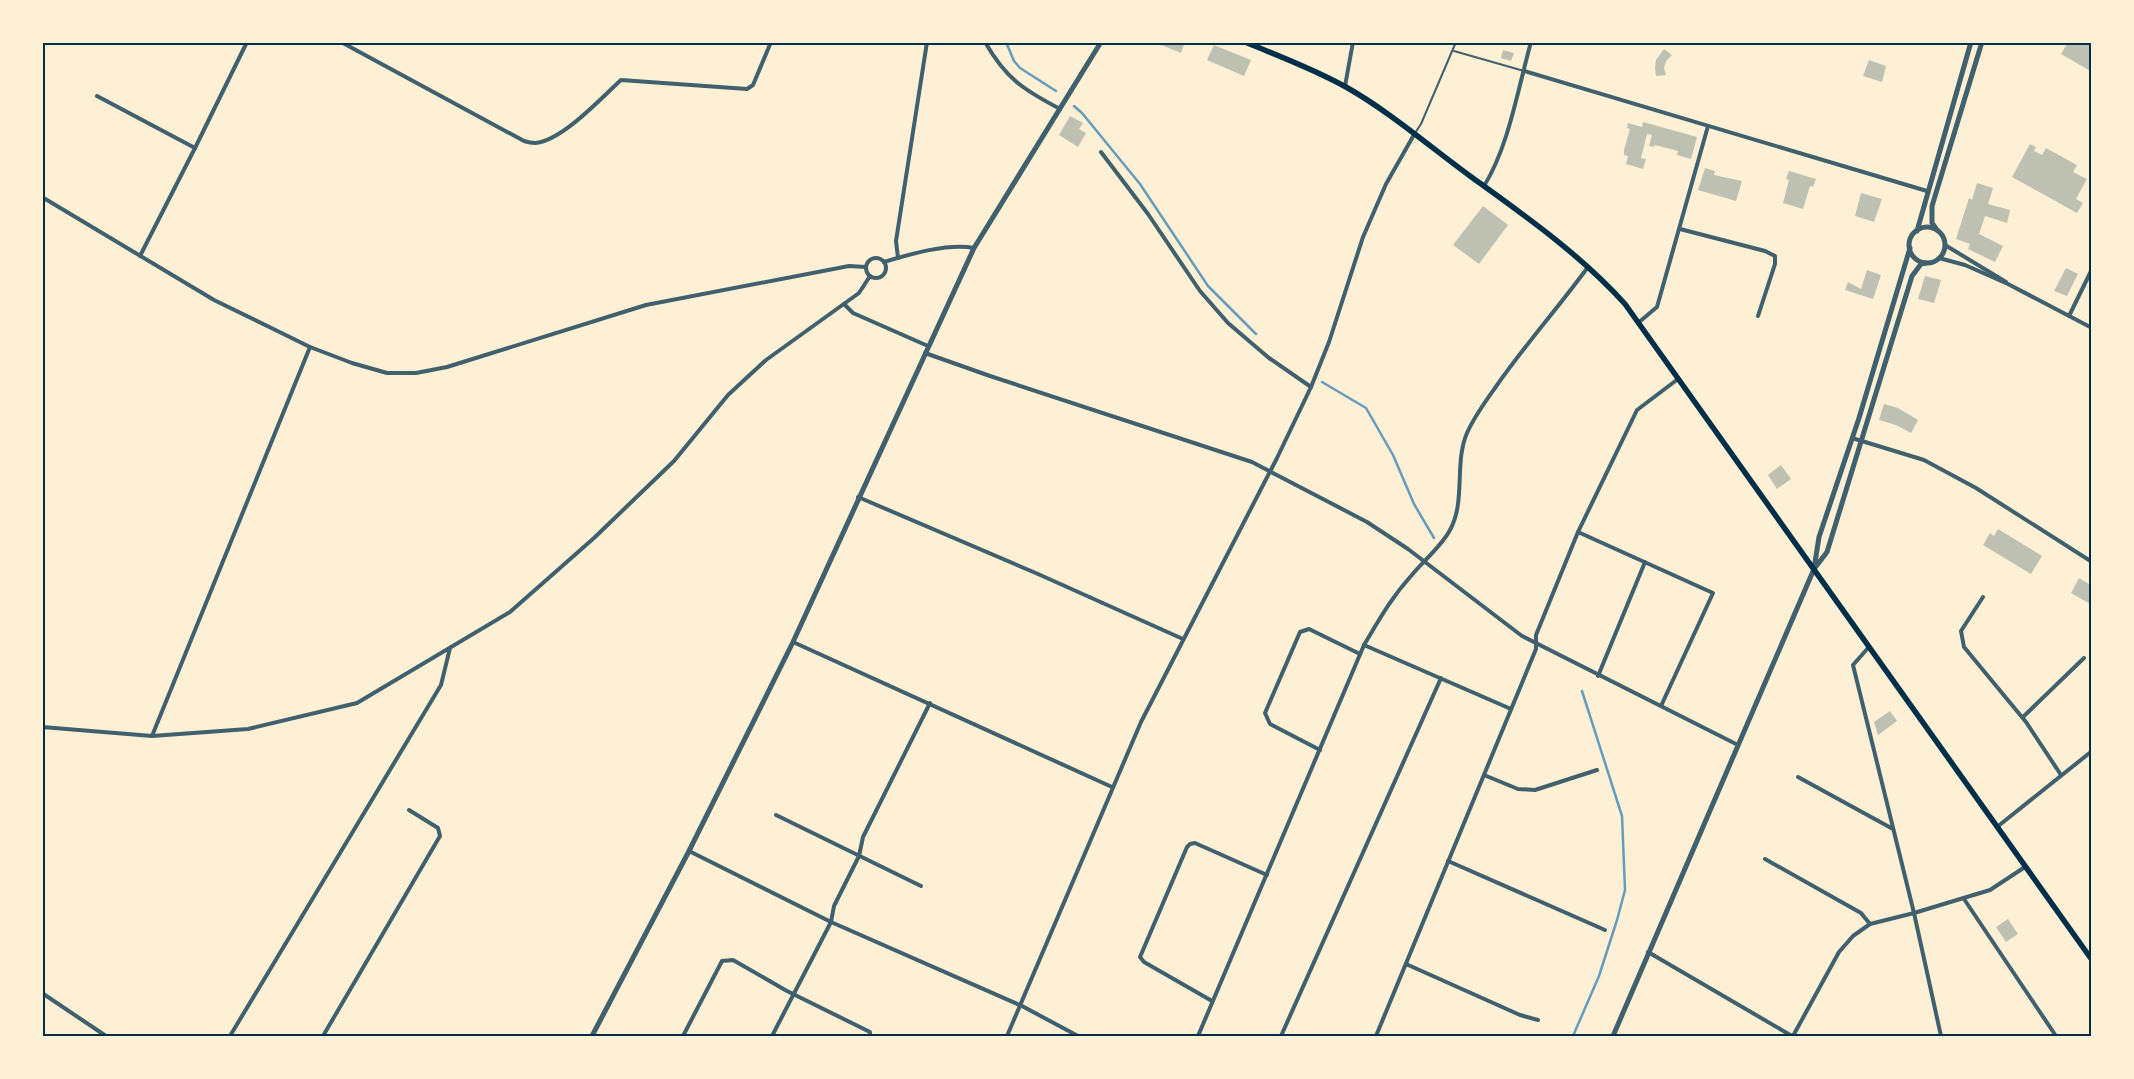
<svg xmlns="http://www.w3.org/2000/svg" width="2134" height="1079" viewBox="0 0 2134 1079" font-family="'Nunito Sans',sans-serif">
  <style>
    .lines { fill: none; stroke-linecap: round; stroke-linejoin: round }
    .stream { stroke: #669bbc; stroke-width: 2.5 }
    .building { fill: #bec0b2 }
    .service { stroke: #3f606c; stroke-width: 2 }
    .minor { stroke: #3f606c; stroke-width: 4 }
    .tertiary { stroke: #3f606c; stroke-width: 5 }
    .secondary { stroke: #003049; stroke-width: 5.5 }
    .neatline { fill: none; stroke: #003049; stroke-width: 2 }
  </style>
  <rect width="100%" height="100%" fill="#fdf0d5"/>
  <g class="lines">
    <g class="stream">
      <path d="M 1006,42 L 1014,61 L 1020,68 L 1056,91"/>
      <path d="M 1074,106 L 1082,113 L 1140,184 L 1208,286 L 1256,334"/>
      <path d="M 1322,382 L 1366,408 L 1393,455 L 1414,504 L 1434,538"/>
      <path d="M 1573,1036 L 1599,976 L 1617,920 L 1625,890 L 1622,816 L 1582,691"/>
    </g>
  </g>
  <g class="building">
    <path d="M 1154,42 L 1185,42 L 1181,53 Z"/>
    <path d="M 2068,42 L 2092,42 L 2092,72 L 2061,54 Z"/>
    <path d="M 1214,45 L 1251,60 L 1244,76 L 1207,60 Z"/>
    <path d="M 1664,49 L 1672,55 L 1666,61 L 1664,68 L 1666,75 L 1656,76 L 1655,68 L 1656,60 Z"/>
    <path d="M 1503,50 L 1514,53 L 1511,61 L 1501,58 Z"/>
    <path d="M 1869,60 L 1886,66 L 1882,82 L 1863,76 Z"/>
    <path d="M 1070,116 L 1083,123 L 1079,129 L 1086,133 L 1078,147 L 1059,135 Z"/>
    <path d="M 1643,122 L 1697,137 L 1691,159 L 1677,155 L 1678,151 L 1655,145 L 1654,147 L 1649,146 L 1652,135 L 1647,134 L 1641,158 L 1646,159 L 1643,169 L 1626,164 L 1628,156 L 1624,155 L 1624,150 L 1630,129 L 1627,128 L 1628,123 L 1642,127 Z"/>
    <path d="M 2030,144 L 2036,147 L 2034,151 L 2042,155 L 2046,148 L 2077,165 L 2073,172 L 2087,179 L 2076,199 L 2083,203 L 2077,213 L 2012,177 Z"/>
    <path d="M 1705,168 L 1715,171 L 1714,175 L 1742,181 L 1736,201 L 1698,190 Z"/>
    <path d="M 1789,171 L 1816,179 L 1813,187 L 1810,186 L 1803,209 L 1783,203 L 1789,180 L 1786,179 Z"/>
    <path d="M 1977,183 L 1993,188 L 1988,204 L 2010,210 L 2007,223 L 1985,216 L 1979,234 L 2003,246 L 1995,262 L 1968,249 L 1970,244 L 1956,239 L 1969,198 L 1972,200 Z"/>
    <path d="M 1861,193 L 1882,199 L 1874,222 L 1855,216 Z"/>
    <path d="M 1483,206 L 1508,225 L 1479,264 L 1453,245 Z"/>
    <path d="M 2066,268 L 2078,274 L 2067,296 L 2054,291 Z"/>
    <path d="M 1867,270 L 1881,275 L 1873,299 L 1845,290 L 1848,282 L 1861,289 Z"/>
    <path d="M 1925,276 L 1941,280 L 1934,303 L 1918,299 Z"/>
    <path d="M 1884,404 L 1898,408 L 1918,420 L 1911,433 L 1896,425 L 1879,420 Z"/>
    <path d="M 1781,465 L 1791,479 L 1777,489 L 1768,475 Z"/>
    <path d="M 1998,529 L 2042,556 L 2031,574 L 1983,545 L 1990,533 L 1994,536 Z"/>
    <path d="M 2079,578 L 2092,586 L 2092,605 L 2071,593 Z"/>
    <path d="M 1890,711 L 1897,721 L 1878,735 L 1874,722 Z"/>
    <path d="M 2008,919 L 2018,934 L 2006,942 L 1996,927 Z"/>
  </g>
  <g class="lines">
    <g class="service">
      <path d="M 1454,51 L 1524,71"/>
      <path d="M 1415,133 L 1421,124 L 1456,42"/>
    </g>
    <g class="minor">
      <path d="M 341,42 L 524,141 C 527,142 532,143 535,143 C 562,141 601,98 621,80 L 747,89 L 753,85 L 771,42"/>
      <path d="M 985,42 C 1006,79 1024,90 1060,109"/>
      <path d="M 1524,71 L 1927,191"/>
      <path d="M 1345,86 L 1353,42"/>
      <path d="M 97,96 L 195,148 L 140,256"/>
      <path d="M 195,148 L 247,42"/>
      <path d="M 1101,152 L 1148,214 L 1200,291 L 1228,323 L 1269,358 L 1311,387"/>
      <path d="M 1484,186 C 1509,146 1518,88 1531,42"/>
      <path d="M 42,197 L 214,300 L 310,347 L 352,363 L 387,373 L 416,373 L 447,367 L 646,305 L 849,266 L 866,267"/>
      <path d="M 1680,229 L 1765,251 L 1775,256 L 1775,264 L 1758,316"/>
      <path d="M 1945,245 L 2006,282"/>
      <circle cx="876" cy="268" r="10"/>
      <path d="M 898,258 L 896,241 L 927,42"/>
      <path d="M 1939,258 L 1965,265 L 2008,284 L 2092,328"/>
      <path d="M 884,262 C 910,254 948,243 974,248"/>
      <path d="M 844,304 L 853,313 L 928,346"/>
      <path d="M 2069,316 L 2092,269"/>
      <path d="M 1638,323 L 1657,307 L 1708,126"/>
      <path d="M 925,353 L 990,376 L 1252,462 L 1367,522 L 1408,549 L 1522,636 L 1738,745"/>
      <path d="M 1852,438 L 1924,460 L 1976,488 L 2092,562"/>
      <path d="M 858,497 L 1038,574 L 1183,639"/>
      <path d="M 1578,532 L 1713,593 L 1661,706"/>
      <path d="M 1983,597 L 1961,631 L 1964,647 L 2026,722 L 2061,775"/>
      <path d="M 793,642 L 1112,787"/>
      <path d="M 1364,645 L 1511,709"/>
      <path d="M 1868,648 L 1853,665 L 1914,913 L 1941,1036"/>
      <path d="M 1598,676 L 1645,562"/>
      <path d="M 2023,717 L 2084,658"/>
      <path d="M 42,727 L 152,736 L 248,729 L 357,703 L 510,612 L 594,538 L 674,461 L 728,395 L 766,360 L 859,293 L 870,276"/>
      <path d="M 152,736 L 310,347"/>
      <path d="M 1320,750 L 1270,724 L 1265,713 L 1300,632 L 1309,629 L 1360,654"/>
      <path d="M 1484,775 L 1518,789 L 1535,790 L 1597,770"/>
      <path d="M 1798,777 L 1893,829"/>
      <path d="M 776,815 L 921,886"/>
      <path d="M 1997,827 L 2092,751"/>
      <path d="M 689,851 L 831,922 L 1022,1006 L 1078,1036"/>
      <path d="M 1765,859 L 1861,913 L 1870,924"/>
      <path d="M 1448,861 L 1605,930"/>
      <path d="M 1964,899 L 2056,1036"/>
      <path d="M 1648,952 L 1792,1036"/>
      <path d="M 1406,964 L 1520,1015 L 1538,1020"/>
      <path d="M 42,993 L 106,1036"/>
      <path d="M 1212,1001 L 1144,962 L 1140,957 L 1187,847 L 1190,844 L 1195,843 L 1267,875"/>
      <path d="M 230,1036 L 441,685 L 450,648"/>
      <path d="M 323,1036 L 440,836 L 438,828 L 409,810"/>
      <path d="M 683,1036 L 722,961 L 733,960 L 787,991 L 870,1032 L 870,1036"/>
      <path d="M 772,1036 L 831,922 L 834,906 L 859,856 L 863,837 L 930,703"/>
      <path d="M 1007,1036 L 1141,722 L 1277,458 L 1311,387 L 1329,342 L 1363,237 L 1386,184 L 1415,133"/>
      <path d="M 1198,1036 L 1364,645 C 1379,620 1391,598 1411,576 C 1423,561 1441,547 1450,530 C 1466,501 1454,463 1467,433 C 1474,417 1485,402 1495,388 C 1524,346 1558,308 1588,267"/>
      <path d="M 1281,1036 L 1441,678"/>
      <path d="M 1376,1036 L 1536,649 L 1536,635 L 1578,532 L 1637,410 L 1678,379"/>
      <path d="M 1793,1036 L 1839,952 L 1853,936 L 1870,924 L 1914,913 L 1990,890 L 2025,867"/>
    </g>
    <g class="tertiary">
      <circle cx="1927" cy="245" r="18"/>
      <path d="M 1937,230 L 1932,223 L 1932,206 L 1982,42"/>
      <path d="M 1917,231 L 1971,42"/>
      <path d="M 1814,569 L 1819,537 L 1859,418 L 1910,248"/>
      <path d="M 592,1036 L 689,851 L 793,642 L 974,248 L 1101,42"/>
      <path d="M 1613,1036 L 1814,569 L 1827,552 L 1912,276 L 1921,264 L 1926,263"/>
    </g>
    <path class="secondary" d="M 1245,42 C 1279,56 1314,69 1346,87 C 1390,112 1429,146 1470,176 C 1524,215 1580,254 1625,304 L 2092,960"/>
  </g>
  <rect width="2134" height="1079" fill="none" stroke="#fdf0d5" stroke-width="88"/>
  <rect x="44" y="44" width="2046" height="991" class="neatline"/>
</svg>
